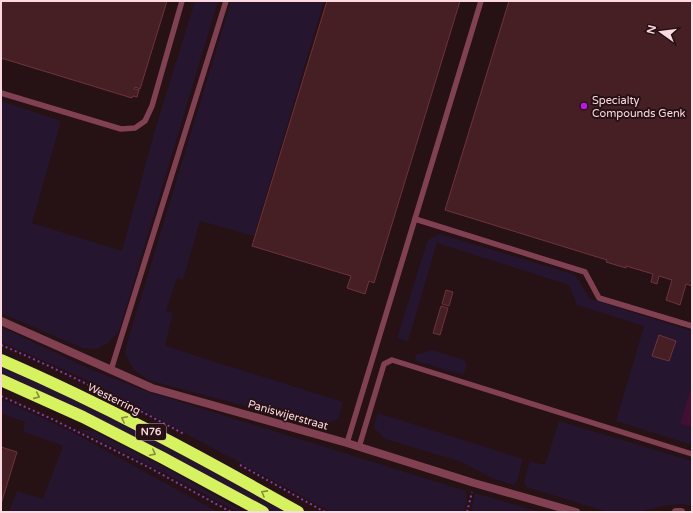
<svg xmlns="http://www.w3.org/2000/svg" width="693" height="513" viewBox="0 0 693 513" font-family="'Varela Round',sans-serif">
  <style>
    .green { fill: #26152f }
    .water { fill: #410f32 }
    .building { fill: #451f24; stroke: #6f333b }
    .lines { fill: none; stroke-linecap: round; stroke-linejoin: round }
    .path { stroke: #813aaf; stroke-width: 2; stroke-dasharray: 2 3; stroke-linecap: butt }
    .lane { stroke: #814153; stroke-width: 5.5 }
    .street { stroke: #814153; stroke-width: 8 }
    .highway { stroke: #d6f25f; stroke-width: 12 }
    .oneway { stroke: #878d3e }
    .poi-dot { fill: #ba16ec; stroke: #261115; stroke-width: 1.5 }
    .labels { text-anchor: middle; dominant-baseline: central; stroke-width: 4; stroke-linejoin: round; paint-order: stroke }
    .shield { fill: #261115; stroke: #bc9da4; stroke-width: 1 }
    .shield-label { font-size: 10px; font-weight: bold; fill: #fcd9e1 }
    .poi-label { font-size: 11px; fill: #fcd9e1; stroke: #261115; text-anchor: start }
    .street-label { font-size: 11px; fill: #fcd9e1; stroke: #261115 }
  </style>
  <rect width="100%" height="100%" fill="#261115"/>
  <g class="green">
    <path d="M 195,1 L 218,1 L 119,331 L 108,343 L 97,349 L 82,348 L 1,313 L 1,101 L 61,121 L 32,223 L 122,251 L 155,130 Z"/>
    <path d="M 231,1 L 324,1 L 254,236 L 200,221 L 183,280 L 177,278 L 166,311 L 173,313 L 165,346 L 343,402 L 338,419 L 324,425 L 316,425 L 148,380 L 134,370 L 125,354 L 127,343 Z"/>
    <path d="M 440,234 L 569,273 L 576,276 L 590,299 L 692,331 L 692,445 L 616,421 L 644,326 L 577,305 L 569,285 L 437,243 L 408,341 L 397,338 L 424,252 L 428,240 Z"/>
    <path d="M 1,327 L 92,370 L 149,392 L 466,491 L 467,501 L 464,512 L 331,512 L 87,380 L 1,342 Z"/>
    <path d="M 432,350 L 464,360 L 467,365 L 463,375 L 416,361 L 415,355 Z"/>
    <path d="M 1,366 C 99,408 192,460 285,512 L 272,512 C 184,462 94,414 1,373 Z"/>
    <path d="M 1,399 L 70,431 L 218,512 L 9,512 L 17,491 L 43,499 L 63,446 L 42,438 L 23,432 L 25,422 L 1,413 Z"/>
    <path d="M 378,413 L 523,459 L 517,481 L 514,485 L 492,478 L 459,461 L 385,439 L 375,429 L 374,424 Z"/>
    <path d="M 559,421 L 692,461 L 692,506 C 677,501 655,508 639,512 C 629,513 615,512 605,511 L 526,487 L 524,482 L 530,461 L 545,465 Z"/>
    <path d="M 77,429 L 94,431 L 174,472 L 244,512 L 238,512 L 155,468 Z"/>
    <path d="M 475,493 L 540,512 L 471,512 Z"/>
  </g>
  <path class="water" d="M 692,384 L 692,427 L 680,424 Z"/>
  <g class="building">
    <path d="M 1,1 L 167,1 L 140,89 L 135,87 L 134,89 L 139,90 L 137,97 L 133,96 L 132,98 L 1,58 Z"/>
    <path d="M 327,1 L 460,1 L 374,283 L 369,281 L 365,294 L 347,288 L 351,276 L 252,246 Z"/>
    <path d="M 509,1 L 692,1 L 692,286 L 686,284 L 680,305 L 666,300 L 672,280 L 659,276 L 657,284 L 651,282 L 653,274 L 626,266 L 626,268 L 606,262 L 607,260 L 445,210 Z"/>
    <path d="M 446,290 L 453,292 L 449,306 L 442,304 Z"/>
    <path d="M 441,306 L 448,308 L 440,335 L 433,333 Z"/>
    <path d="M 659,335 L 676,341 L 669,361 L 652,356 Z"/>
    <path d="M 1,447 L 17,452 L 1,504 Z"/>
  </g>
  <g class="lines">
    <g class="path">
      <path d="M 1,345 C 63,371 124,402 184,434"/>
      <path d="M 1,396 L 52,419 L 150,468 L 231,512"/>
      <path d="M 240,465 L 325,512"/>
      <path d="M 467,512 L 472,492"/>
    </g>
    <g class="lane">
      <path d="M 1,93 L 121,129 L 135,128 L 145,121 L 152,106 L 182,1"/>
      <path d="M 415,219 L 585,272 L 599,298 L 692,326"/>
      <path d="M 111,370 L 226,1"/>
      <path d="M 347,443 L 481,1"/>
      <path d="M 359,447 L 384,364 L 392,360 L 692,454"/>
    </g>
    <g class="street">
      <path d="M 1,321 L 152,388 L 347,443 L 474,483 L 576,512"/>
      <path d="M 676,512 L 681,512"/>
    </g>
    <g class="highway">
      <path d="M 1,360 C 103,404 201,457 298,512"/>
      <path d="M 1,380 L 83,417 L 163,458 L 263,512"/>
    </g>
  </g>
  <defs><path id="oneway-chevron" d="M-2-3.5L2.5 0L-2 3.5" fill="none" stroke-width="1.6" stroke-linecap="round" stroke-linejoin="round"/></defs>
  <g class="oneway">
    <use href="#oneway-chevron" transform="translate(37 396) rotate(24)"/>
    <use href="#oneway-chevron" transform="translate(124 419) rotate(-153)"/>
    <use href="#oneway-chevron" transform="translate(153 453) rotate(27)"/>
    <use href="#oneway-chevron" transform="translate(264 493) rotate(-151)"/>
  </g>
  <circle class="poi-dot" cx="584" cy="106" r="4"/>
  <g class="labels">
    <rect class="shield" x="136" y="424" width="30" height="16" rx="3"/>
    <g class="shield-label">
      <text x="151" y="432">N76</text>
    </g>
    <g class="poi-label">
      <text x="592" y="100">Specialty<tspan x="592" dy="13">Compounds Genk</tspan></text>
    </g>
    <g class="street-label">
      <text transform="translate(114 399) rotate(26)">Westerring</text>
      <text transform="translate(288 415) rotate(16)">Paniswijerstraat</text>
    </g>
  </g>
  <rect width="693" height="513" fill="none" stroke="#fcd9e1" stroke-width="4"/>
  <g transform="translate(661 32) rotate(284)" stroke="#261115" stroke-width="3" paint-order="stroke">
  <path d="M0-3L7 15L0 10L-7 15Z" fill="#fcd9e1"/>
  <text y="-6" font-size="11" font-weight="bold" text-anchor="middle" fill="#fcd9e1">N</text>
  </g>
</svg>
